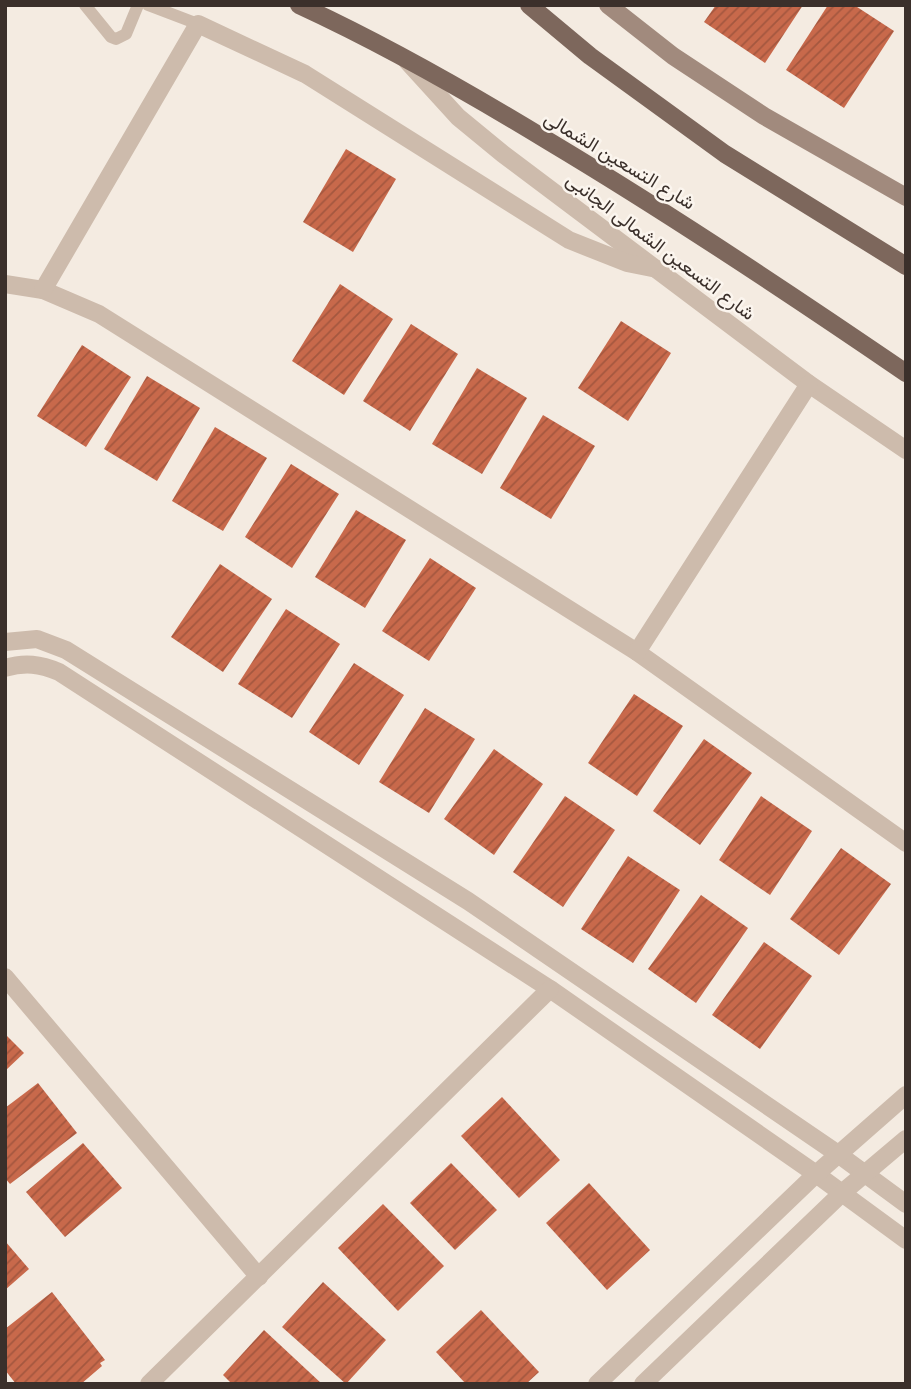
<svg xmlns="http://www.w3.org/2000/svg" width="911" height="1389" viewBox="0 0 911 1389" font-family="'Public Sans',Vazirmatn,sans-serif">
  <style>
    .building { fill: url(#building-hatch) }
    .lines { fill: none; stroke-linecap: round; stroke-linejoin: round }
    .lane { stroke: #cdbbac; stroke-width: 12 }
    .street { stroke: #cdbbac; stroke-width: 18 }
    .secondary { stroke: #a18a7d; stroke-width: 18 }
    .primary { stroke: #7d675c; stroke-width: 18 }
    .labels { text-anchor: middle; dominant-baseline: central; stroke-width: 5; stroke-linejoin: round; paint-order: stroke }
    .street-label { font-size: 19px; fill: #3b302b; stroke: #fbf5ee }
  </style>
  <defs>
    <pattern id="building-hatch" width="6" height="6" patternUnits="userSpaceOnUse" patternTransform="scale(1.75)"><rect width="6" height="6" fill="#c8694b"/><path d="M-1 1l2-2M0 6l6-6M5 7l2-2" fill="none" stroke="#a4573f"/></pattern>
  </defs>
  <rect width="100%" height="100%" fill="#f4ebe1"/>
  <g class="building">
    <path d="M 716,5 L 803,5 L 765,63 L 704,22 Z"/>
    <path d="M 828,5 L 854,5 L 894,31 L 844,108 L 786,70 Z"/>
    <path d="M 346,149 L 396,179 L 353,252 L 303,222 Z"/>
    <path d="M 340,284 L 393,319 L 344,395 L 292,361 Z"/>
    <path d="M 621,321 L 671,353 L 628,421 L 578,388 Z"/>
    <path d="M 411,324 L 458,354 L 410,431 L 363,401 Z"/>
    <path d="M 82,345 L 131,377 L 86,447 L 37,416 Z"/>
    <path d="M 477,368 L 527,398 L 482,474 L 432,444 Z"/>
    <path d="M 147,376 L 200,408 L 157,481 L 104,449 Z"/>
    <path d="M 543,415 L 595,446 L 551,519 L 500,488 Z"/>
    <path d="M 215,427 L 267,458 L 223,531 L 172,501 Z"/>
    <path d="M 291,464 L 339,494 L 292,568 L 245,537 Z"/>
    <path d="M 356,510 L 406,540 L 365,608 L 315,577 Z"/>
    <path d="M 430,558 L 476,588 L 429,661 L 382,631 Z"/>
    <path d="M 220,564 L 272,599 L 223,672 L 171,637 Z"/>
    <path d="M 286,609 L 340,644 L 292,718 L 238,684 Z"/>
    <path d="M 354,663 L 404,695 L 359,765 L 309,732 Z"/>
    <path d="M 634,694 L 683,726 L 637,796 L 588,763 Z"/>
    <path d="M 425,708 L 475,739 L 429,813 L 379,782 Z"/>
    <path d="M 704,739 L 752,773 L 700,845 L 653,811 Z"/>
    <path d="M 494,749 L 543,784 L 494,855 L 444,819 Z"/>
    <path d="M 565,796 L 615,830 L 563,907 L 513,872 Z"/>
    <path d="M 761,796 L 812,831 L 770,895 L 719,860 Z"/>
    <path d="M 841,848 L 891,884 L 839,955 L 790,919 Z"/>
    <path d="M 628,856 L 680,890 L 633,963 L 581,929 Z"/>
    <path d="M 701,895 L 748,928 L 696,1003 L 648,969 Z"/>
    <path d="M 764,942 L 812,976 L 760,1049 L 712,1015 Z"/>
    <path d="M 5,1034 L 24,1053 L 5,1071 Z"/>
    <path d="M 38,1083 L 77,1133 L 10,1184 L 5,1178 L 5,1108 Z"/>
    <path d="M 502,1097 L 560,1160 L 519,1198 L 461,1136 Z"/>
    <path d="M 83,1143 L 122,1188 L 65,1237 L 26,1192 Z"/>
    <path d="M 451,1163 L 497,1210 L 455,1250 L 410,1203 Z"/>
    <path d="M 589,1183 L 650,1250 L 607,1290 L 546,1223 Z"/>
    <path d="M 383,1204 L 444,1266 L 398,1311 L 338,1248 Z"/>
    <path d="M 5,1241 L 29,1269 L 5,1290 Z"/>
    <path d="M 323,1282 L 386,1340 L 346,1384 L 282,1327 Z"/>
    <path d="M 52,1292 L 105,1360 L 100,1363 L 102,1366 L 81,1384 L 16,1384 L 5,1370 L 5,1329 Z"/>
    <path d="M 481,1310 L 539,1372 L 526,1384 L 466,1384 L 436,1352 Z"/>
    <path d="M 264,1330 L 322,1384 L 232,1384 L 223,1375 Z"/>
  </g>
  <g class="lines">
    <g class="lane">
      <path d="M 85,5 L 111,37 L 116,39 L 126,34 L 138,5"/>
      <path d="M 148,5 L 198,24"/>
    </g>
    <g class="street">
      <path d="M 407,61 L 458,117 L 503,154 L 809,384 L 906,450"/>
      <path d="M 5,284 L 43,290 L 99,314 L 637,652 L 906,843"/>
      <path d="M 43,290 L 198,24 L 305,74 L 569,240 L 627,263 L 657,269"/>
      <path d="M 5,642 L 37,639 L 66,650 L 468,901 L 838,1154 L 906,1204"/>
      <path d="M 637,652 L 809,384"/>
      <path d="M 5,668 C 25,662 40,664 59,672 L 550,989 L 816,1174 L 906,1240"/>
      <path d="M 5,977 L 259,1277"/>
      <path d="M 149,1384 L 550,989"/>
      <path d="M 597,1384 L 816,1174 L 906,1095"/>
      <path d="M 643,1384 L 842,1193 L 906,1139"/>
    </g>
    <path class="secondary" d="M 608,5 L 673,56 L 764,116 L 906,197"/>
    <g class="primary">
      <path d="M 299,5 C 386,45 468,92 550,142 C 672,215 789,293 906,373"/>
      <path d="M 529,5 L 590,56 L 725,154 L 906,266"/>
    </g>
  </g>
  <g class="labels">
    <g class="street-label">
      <text transform="translate(620 160) rotate(31)">شارع التسعين الشمالى</text>
      <text transform="translate(661 246) rotate(37)">شارع التسعين الشمالى الجانبى</text>
    </g>
  </g>
  <rect width="911" height="1389" fill="none" stroke="#3b302b" stroke-width="14"/>
</svg>
